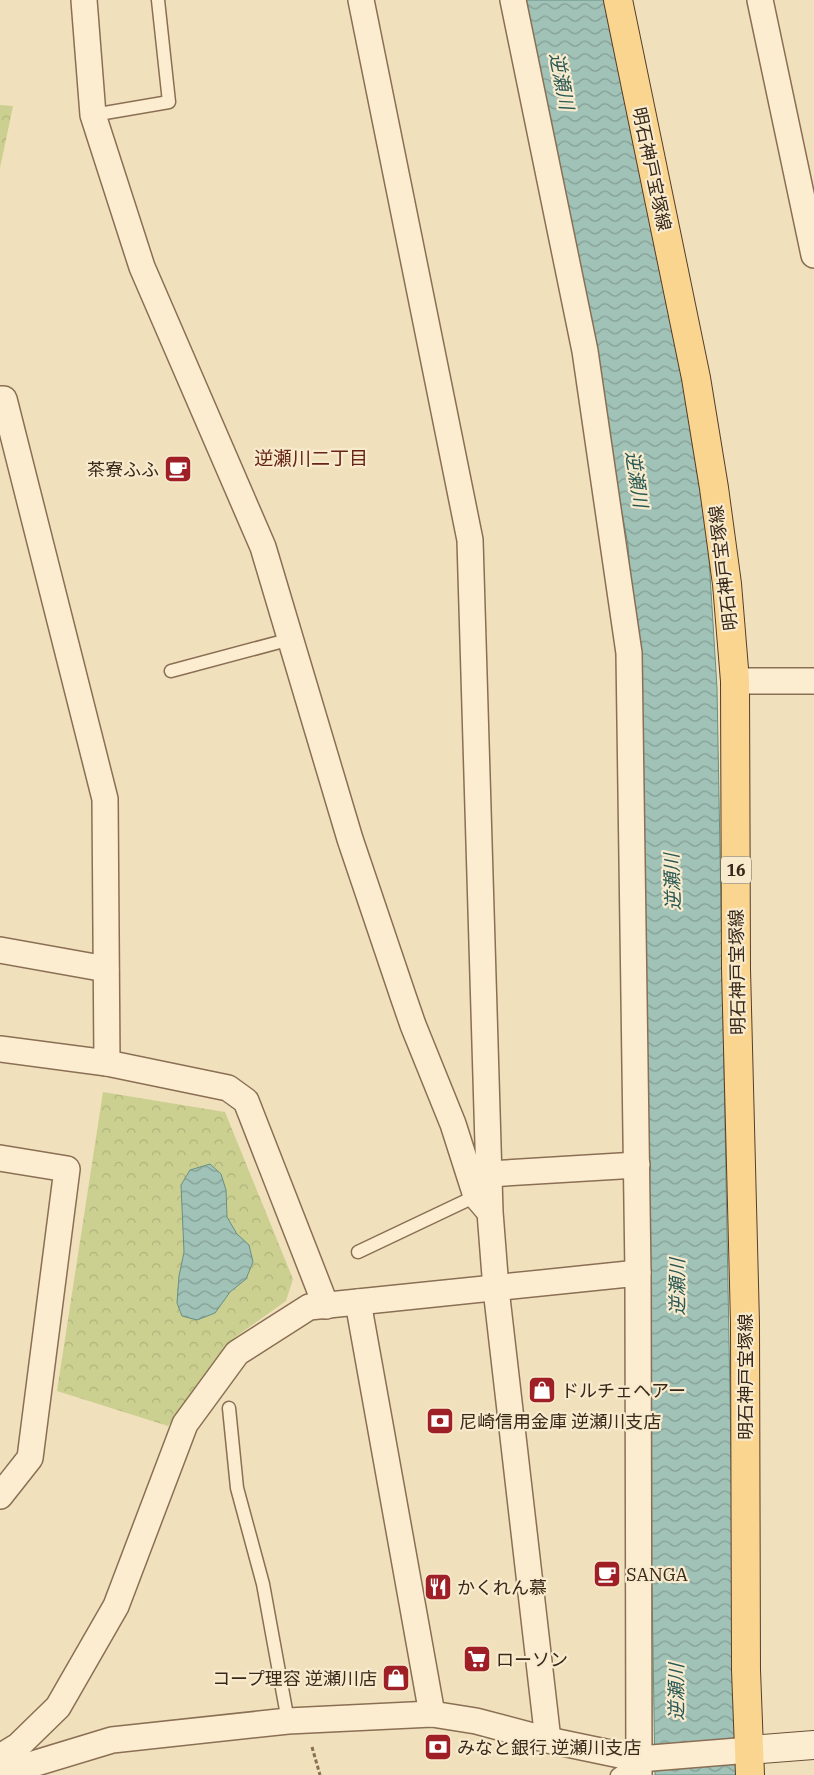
<svg xmlns="http://www.w3.org/2000/svg" width="814" height="1775" viewBox="0 0 814 1775" font-family="'IBM Plex Serif','Noto Sans JP',serif">
  <style>
    .forest { fill: url(#forest-crowns) }
    .water { fill: url(#water-waves); stroke: #679085 }
    .lines { fill: none; stroke-linecap: round; stroke-linejoin: round }
    .lane-casing { stroke: #8a6f54; stroke-width: 15 }
    .street-casing { stroke: #8a6f54; stroke-width: 28 }
    .secondary-casing { stroke: #6c5038; stroke-width: 30 }
    .primary-casing { stroke: #573d29; stroke-width: 30 }
    .path { stroke: #8a6f54; stroke-width: 3; stroke-dasharray: 4 2.5; stroke-linecap: butt }
    .lane { stroke: #fcedd0; stroke-width: 12 }
    .street { stroke: #fcedd0; stroke-width: 25 }
    .secondary { stroke: #fcedd0; stroke-width: 28 }
    .primary { stroke: #f9d590; stroke-width: 28 }
    .labels { text-anchor: middle; dominant-baseline: central; stroke-width: 4.5; stroke-linejoin: round; paint-order: stroke }
    .shield { fill: #f8eacd; stroke: #726250; stroke-width: 1 }
    .shield-label { font-size: 16px; font-weight: bold; fill: #38281a }
    .street-label { font-size: 18px; fill: #38281a; stroke: #f8eacd }
    .poi-label { font-size: 18px; fill: #38281a; stroke: #f8eacd; text-anchor: start }
    .water-label { font-size: 19px; font-style: italic; fill: #285955; stroke: #f8eacd }
    .neighbourhood-label { font-size: 19px; fill: #682516; stroke: #f8eacd }
  </style>
  <defs>
    <pattern id="forest-crowns" width="20" height="18" patternUnits="userSpaceOnUse" patternTransform="scale(1.25)"><rect width="20" height="18" fill="#cbd090"/><path d="M2 6a3 3 0 1 1 6 0M12 15a3 3 0 1 1 6 0" fill="none" stroke="#afb37c"/></pattern>
    <pattern id="water-waves" width="16" height="10" patternUnits="userSpaceOnUse" patternTransform="scale(1.25)"><rect width="16" height="10" fill="#a1c2b7"/><path d="M0 5q4-4 8 0t8 0" fill="none" stroke="#849e94"/></pattern>
  </defs>
  <rect width="100%" height="100%" fill="#f1e0bc"/>
  <g class="forest">
    <path d="M 0,105 L 13,106 L 0,168 Z"/>
    <path d="M 103,1092 L 225,1112 L 293,1279 L 286,1301 L 234,1338 L 168,1426 L 57,1391 Z"/>
  </g>
  <g class="water">
    <path d="M 525,0 L 605,0 L 679,356 L 708,542 L 717,688 L 737,1775 L 655,1775 L 638,710 L 628,545 Z"/>
    <path d="M 210,1164 L 221,1174 L 226,1190 L 227,1217 L 237,1234 L 249,1245 L 253,1262 L 246,1279 L 230,1292 L 215,1313 L 197,1320 L 182,1316 L 177,1303 L 179,1276 L 184,1252 L 181,1185 L 190,1170 Z"/>
  </g>
  <g class="lines">
    <g class="lane-casing">
      <g id="lane">
        <path d="M 93,115 L 169,102 L 158,0"/>
        <path d="M 171,671 L 291,639"/>
        <path d="M 358,1252 L 476,1196"/>
        <path d="M 229,1408 L 237,1488 L 263,1584 L 288,1721"/>
        <path d="M 617,1775 L 639,1759"/>
      </g>
    </g>
    <g class="street-casing">
      <g id="street">
        <path d="M 84,0 L 93,115 L 142,267 L 263,547 L 350,839 L 403,996 L 413,1025 L 453,1124 L 476,1196 L 488,1210"/>
        <path d="M 361,0 L 470,540 L 490,1212 L 496,1289 L 548,1740"/>
        <path d="M 513,0 L 585,351 L 629,653 L 638,1273 L 639,1775"/>
        <path d="M 760,0 L 814,255"/>
        <path d="M 0,399 L 4,399 L 105,799 L 107,1063"/>
        <path d="M 735,681 L 814,681"/>
        <path d="M 0,950 L 106,969"/>
        <path d="M 0,1049 L 107,1063 L 228,1088 L 246,1101 L 326,1306"/>
        <path d="M 0,1158 L 67,1169 L 30,1458 L 0,1496"/>
        <path d="M 489,1174 L 637,1165"/>
        <path d="M 358,1302 L 432,1714"/>
        <path d="M 0,1757 L 18,1746 L 58,1707 L 116,1606 L 185,1424 L 237,1353 L 309,1307 L 638,1273"/>
        <path d="M 0,1774 L 112,1740 L 288,1721 L 432,1714 L 476,1721 L 548,1740 L 639,1759 L 750,1750"/>
      </g>
    </g>
    <g class="secondary-casing">
      <path id="secondary" d="M 750,1750 L 814,1745"/>
    </g>
    <g class="primary-casing">
      <path id="primary" d="M 618,0 L 696,378 L 714,488 L 727,584 L 735,681 L 736,969 L 745,1323 L 746,1670 L 750,1775"/>
    </g>
    <path class="path" d="M 312,1747 L 320,1775"/>
    <use href="#lane" class="lane"/>
    <use href="#street" class="street"/>
    <use href="#secondary" class="secondary"/>
    <use href="#primary" class="primary"/>
  </g>
  <defs>
    <g id="cafe-square" transform="scale(1.4375)"><rect x="-9" y="-9" width="18" height="18" rx="4" fill="#9e1f25" stroke="#f8eacd"/><path d="M-5.5-4.5H6V0H3Q3 3.5 0 3.5H-2.5Q-5.5 3.5-5.5 0ZM3-3.2v2h1.7v-2ZM-6 4.5H4V6H-6Z" fill="#fff"/></g>
    <g id="shop-square" transform="scale(1.4375)"><rect x="-9" y="-9" width="18" height="18" rx="4" fill="#9e1f25" stroke="#f8eacd"/><path d="M-5-2.5h2.3a2.7 3.5 0 0 1 5.4 0H5L5.5 6h-11ZM-1.5-2.5h3a1.5 2.3 0 0 0-3 0Z" fill="#fff"/></g>
    <g id="bank-square" transform="scale(1.4375)"><rect x="-9" y="-9" width="18" height="18" rx="4" fill="#9e1f25" stroke="#f8eacd"/><path d="M-6-4H6V4H-6ZM0-2.3a2.3 2.3 0 1 0 0 4.6a2.3 2.3 0 1 0 0-4.6Z" fill="#fff"/></g>
    <g id="restaurant-square" transform="scale(1.4375)"><rect x="-9" y="-9" width="18" height="18" rx="4" fill="#9e1f25" stroke="#f8eacd"/><path d="M-5-6h1v4h1v-4h1v4h1v-4h1v5L-1.5 .5V6h-2V.5L-5-1ZM5-6V6H3V1.5H1.5Q1.5-4 5-6Z" fill="#fff"/></g>
    <g id="supermarket-square" transform="scale(1.4375)"><rect x="-9" y="-9" width="18" height="18" rx="4" fill="#9e1f25" stroke="#f8eacd"/><path d="M-6-5.5h2.5l.6 2H6L4.5 2H-2.5L-4.4-4H-6ZM-1.5 3.2a1.3 1.3 0 1 0 .1 0ZM3 3.2a1.3 1.3 0 1 0 .1 0Z" fill="#fff"/></g>
  </defs>
  <g fill-rule="evenodd">
    <use href="#cafe-square" x="178" y="469"/>
    <use href="#shop-square" x="542" y="1390"/>
    <use href="#bank-square" x="440" y="1421"/>
    <use href="#cafe-square" x="607" y="1574"/>
    <use href="#restaurant-square" x="438" y="1587"/>
    <use href="#supermarket-square" x="477" y="1659"/>
    <use href="#shop-square" x="396" y="1678"/>
    <use href="#bank-square" x="438" y="1747"/>
  </g>
  <g class="labels">
    <rect class="shield" x="721" y="856.5" width="30" height="27" rx="4"/>
    <g class="shield-label">
      <text x="736" y="870">16</text>
    </g>
    <g class="street-label">
      <text transform="translate(652 169) rotate(78)">明石神戸宝塚線</text>
      <text transform="translate(723 568) rotate(-97)">明石神戸宝塚線</text>
      <text transform="translate(737 972) rotate(-91)">明石神戸宝塚線</text>
      <text transform="translate(745 1377) rotate(-90)">明石神戸宝塚線</text>
    </g>
    <g class="poi-label">
      <text x="159" y="469" text-anchor="end">茶寮ふふ</text>
      <text x="561" y="1390">ドルチェヘアー</text>
      <text x="459" y="1421">尼崎信用金庫 逆瀬川支店</text>
      <text x="626" y="1574">SANGA</text>
      <text x="457" y="1587">かくれん慕</text>
      <text x="496" y="1659">ローソン</text>
      <text x="377" y="1678" text-anchor="end">コープ理容 逆瀬川店</text>
      <text x="457" y="1747">みなと銀行 逆瀬川支店</text>
    </g>
    <g class="water-label">
      <text transform="translate(562 81) rotate(79)">逆瀬川</text>
      <text transform="translate(637 479) rotate(81)">逆瀬川</text>
      <text transform="translate(672 882) rotate(-92)">逆瀬川</text>
      <text transform="translate(677 1287) rotate(-90)">逆瀬川</text>
      <text transform="translate(676 1692) rotate(-90)">逆瀬川</text>
    </g>
    <g class="neighbourhood-label">
      <text x="311" y="458">逆瀬川二丁目</text>
    </g>
  </g>
</svg>
